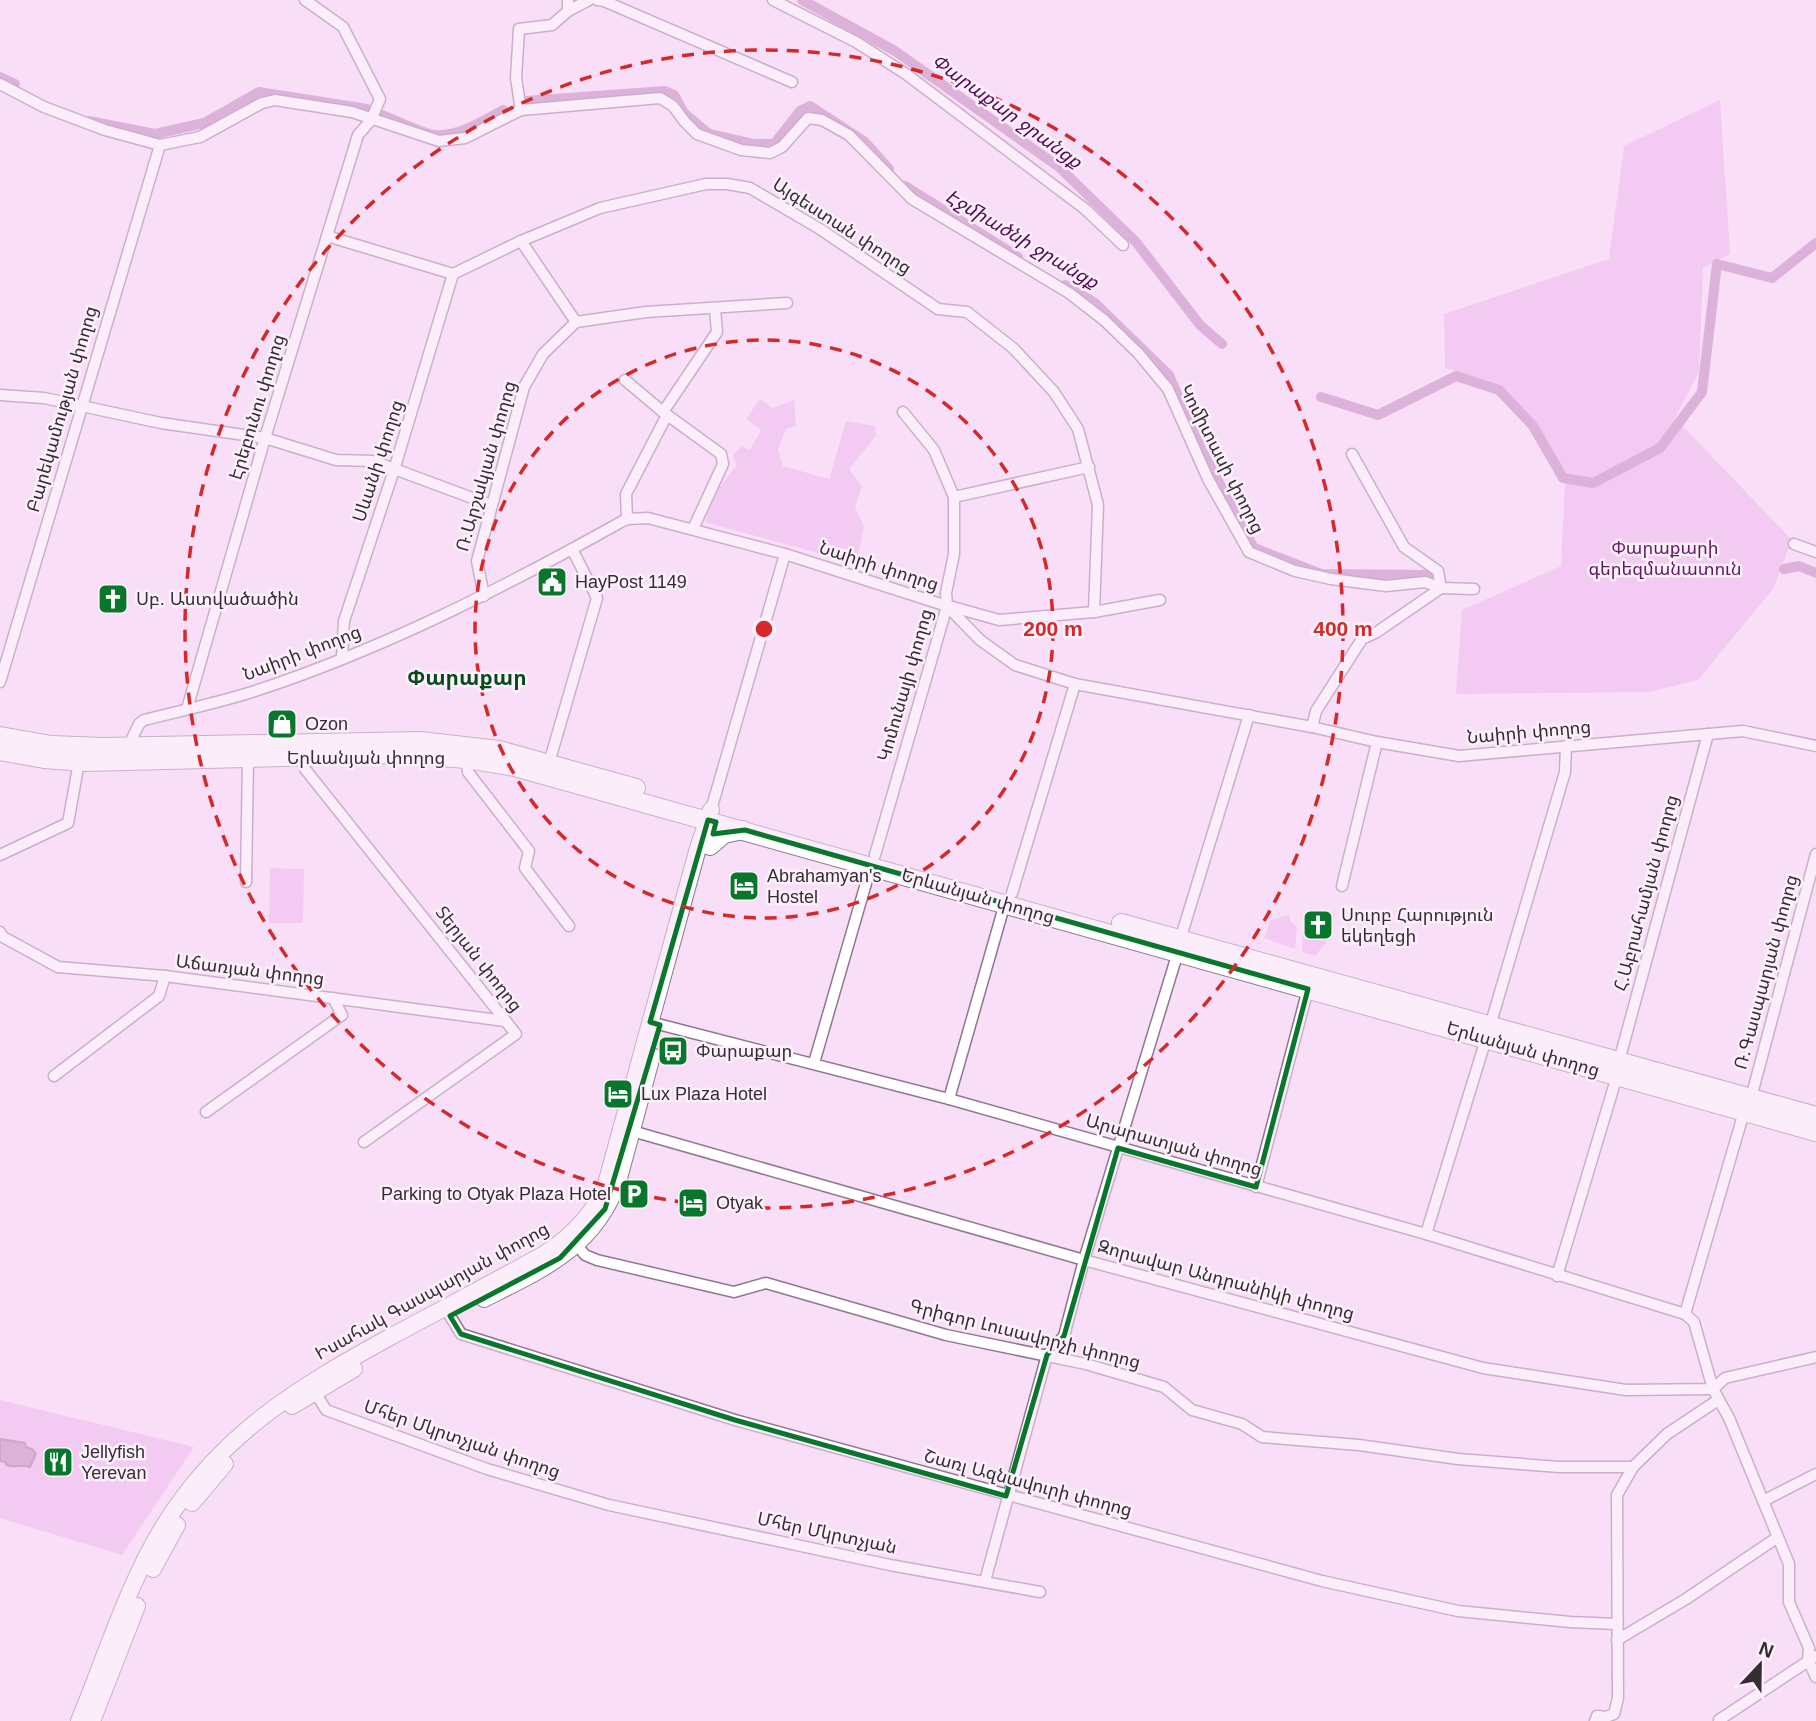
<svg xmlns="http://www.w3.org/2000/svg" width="1816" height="1721" viewBox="0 0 1816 1721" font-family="Arial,'Noto Sans Armenian',sans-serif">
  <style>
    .green { fill: #ecb1eb }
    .water { fill: #b97cb8; stroke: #926491; stroke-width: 2 }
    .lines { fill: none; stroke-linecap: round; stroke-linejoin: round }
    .canal { stroke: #b97cb8; stroke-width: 10 }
    .minor-casing { stroke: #90778f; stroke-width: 13 }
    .primary-casing { stroke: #90778f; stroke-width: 18 }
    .trunk-casing { stroke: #90778f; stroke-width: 20 }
    .minor { stroke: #fff; stroke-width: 10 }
    .primary { stroke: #fff; stroke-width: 16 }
    .trunk { stroke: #fff; stroke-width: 18 }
    .marked { fill: none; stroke: #09772b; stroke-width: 5; stroke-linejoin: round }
    .ring { fill: none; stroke: #d62828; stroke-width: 3.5; stroke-dasharray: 12 9 }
    .labels { text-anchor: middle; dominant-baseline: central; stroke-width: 5; stroke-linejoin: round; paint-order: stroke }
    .street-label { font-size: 18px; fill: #372c36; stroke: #fcf1fb }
    .park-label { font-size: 18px; fill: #631864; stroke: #fcf1fb }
    .poi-label { font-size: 18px; fill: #372c36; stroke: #fcf1fb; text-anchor: start }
    .water-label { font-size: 19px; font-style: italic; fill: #570959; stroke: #fcf1fb }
    .quarter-label { font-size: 21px; font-weight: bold; fill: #084919; stroke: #fcf1fb }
    .centre { fill: #d62828; stroke: #fcf1fb; stroke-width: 3.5 }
    .ring-label { font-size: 21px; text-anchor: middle; font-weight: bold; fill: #d62828; stroke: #fcf1fb; stroke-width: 5; stroke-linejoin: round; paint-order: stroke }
  </style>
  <rect width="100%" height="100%" fill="#f9def8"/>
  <g class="green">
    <path d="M 1720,100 L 1730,254 L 1703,268 L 1699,372 L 1675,418 L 1792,540 L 1773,589 L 1698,680 L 1649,692 L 1456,694 L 1462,610 L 1561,566 L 1565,484 L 1501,386 L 1445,368 L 1444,314 L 1609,259 L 1624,146 Z"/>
    <path d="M 760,399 L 773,408 L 794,400 L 796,426 L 786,429 L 778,449 L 783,466 L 829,479 L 846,421 L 875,426 L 876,436 L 849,469 L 862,487 L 855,507 L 864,526 L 858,555 L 876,561 L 876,569 L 705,522 L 714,494 L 737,465 L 733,455 L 742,446 L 750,450 L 761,430 L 746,419 Z"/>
    <path d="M 270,868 L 304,869 L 303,923 L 269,923 Z"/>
    <path d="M 1289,915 L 1291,922 L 1297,927 L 1295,949 L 1264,938 L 1271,920 Z"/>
    <path d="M 1303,931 L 1327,941 L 1315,956 L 1302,952 Z"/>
    <path d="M 0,1400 L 194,1447 L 122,1555 L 0,1518 Z"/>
  </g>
  <path class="water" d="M 0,1439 L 25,1443 L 26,1447 L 32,1449 L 36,1454 L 30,1467 C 22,1464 15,1468 6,1465 L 6,1462 L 0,1461 Z"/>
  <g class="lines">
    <g class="canal">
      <path d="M 802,0 L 895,51 L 1059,167 L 1136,242 L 1200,325 L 1222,344"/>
      <path d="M 0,77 L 15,84"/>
      <path d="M 526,101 L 665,91 L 674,95 L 684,113 L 709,134 L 753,144 L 774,144 L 800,111 L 810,106 L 865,142 L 889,169"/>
      <path d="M 382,115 C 397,121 413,129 429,134 C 453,140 484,121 503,110"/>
      <path d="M 89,121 L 155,134 L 204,123 L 259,92 L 367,109"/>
      <path d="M 905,186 L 1018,257"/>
      <path d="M 1065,285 L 1095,303 L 1169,375 L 1201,449 L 1254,548 L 1321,574 L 1430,575"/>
      <path d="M 1321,397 L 1378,415 L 1456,376 L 1499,390 L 1533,426 L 1563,478 L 1593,483 L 1660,448 L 1702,392 L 1717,264 L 1772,278 L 1816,243"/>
      <path d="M 1784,569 L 1799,566 L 1816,573"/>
    </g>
    <g class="minor-casing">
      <g id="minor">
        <path d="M 597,0 L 604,1 L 792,82"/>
        <path d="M 773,0 L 856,42 L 906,74 L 1085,209 L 1123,245"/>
        <path d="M 568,11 L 589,0"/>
        <path d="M 0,84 L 44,107 L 105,130 L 160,145 L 200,137 L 262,103 L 275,100 L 352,112 L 439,141 L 465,138 L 521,110 L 660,98 L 673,106 L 685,122 L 697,134 L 741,150 L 770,153 L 782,147 L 808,118 L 822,120 L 849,135 L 912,199 L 1069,293 L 1104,320 L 1138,353 L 1168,389 L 1208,479 L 1249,552 L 1295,571 L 1331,579 L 1386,586 L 1425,582 L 1441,588 L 1474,589"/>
        <path d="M 521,110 L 516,78 L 519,29 L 552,25 L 568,11 L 568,0"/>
        <path d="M 327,236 L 453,274 L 521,241 L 600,208 L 706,184 L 727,184 L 750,188 L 820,229 L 938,309 L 967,312 L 1013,348 L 1054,392 L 1078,429 L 1098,505 L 1094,612"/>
        <path d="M 521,241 L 576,322"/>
        <path d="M 625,380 L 663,412"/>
        <path d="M 0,395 L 44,398 L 161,423 L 265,438 L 336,460 L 373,461 L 491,505"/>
        <path d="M 954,497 L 1089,467"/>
        <path d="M 627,519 L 626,494 L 667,415"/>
        <path d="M 693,529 L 723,464 L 721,454 L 663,412 L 717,332 L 715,309"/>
        <path d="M 1794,544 L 1816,552"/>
        <path d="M 484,596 L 477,561 L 524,387 L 543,354 L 576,322 L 646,312 L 787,303"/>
        <path d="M 949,606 L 999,620 L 1094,612 L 1160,600"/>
        <path d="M 342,658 L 344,621 L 394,470 L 453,274"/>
        <path d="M 0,682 L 160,145"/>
        <path d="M 187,709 L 265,438 L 358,135 L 371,120 L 380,99 L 343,27 L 305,0"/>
        <path d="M 1312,727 L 1316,711 L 1362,639 L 1377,632 L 1441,588 L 1438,571 L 1404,547 L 1352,454"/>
        <path d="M 128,747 L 139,724 L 144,720 C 180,711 217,703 252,692 C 381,650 503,588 621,522 L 627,519 L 648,518 L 785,554 L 947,606 L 980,640 L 1015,665 L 1075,684 L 1312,727 L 1377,742 L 1459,756 L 1743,731 L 1816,746"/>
        <path d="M 303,757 L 305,769 L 516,1034 L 364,1142"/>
        <path d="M 467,759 L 468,772 L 529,851 L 525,868 L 569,926"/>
        <path d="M 549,763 L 597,598 L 572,549"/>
        <path d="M 711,810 L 785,554"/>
        <path d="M 0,855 L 68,823 L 79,762"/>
        <path d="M 875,855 L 947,606 L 946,593 L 954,554 L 954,497 L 934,450 L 903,412"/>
        <path d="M 246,882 L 248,758"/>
        <path d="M 1342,886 L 1377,742"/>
        <path d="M 1012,893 L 1075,684"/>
        <path d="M 0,932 L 3,937 L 58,967 L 165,976 L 505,1021"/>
        <path d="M 1180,940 L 1249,715"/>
        <path d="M 650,1022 L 949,1099 L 1426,1234 L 1685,1314 L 1694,1322 L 1713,1389 L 1729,1418 L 1789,1564 L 1789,1602 L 1809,1648 L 1808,1660 L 1816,1677"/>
        <path d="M 1490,1026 L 1565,772 L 1566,746"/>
        <path d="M 1619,1061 L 1708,734"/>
        <path d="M 814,1063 L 871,866"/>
        <path d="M 54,1076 L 159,996 L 165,976"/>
        <path d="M 1751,1098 L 1816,854"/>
        <path d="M 949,1099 L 1005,903"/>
        <path d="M 206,1112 L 342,1015 L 333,998"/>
        <path d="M 632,1131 L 1084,1260 L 1483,1368 L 1626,1390 L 1713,1389 L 1725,1378 L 1816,1357"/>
        <path d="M 1256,1187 L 1308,989"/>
        <path d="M 1426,1234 L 1486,1039"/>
        <path d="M 577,1245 L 585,1255 L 597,1260 L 734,1292 L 766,1283 L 946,1335 L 1086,1364 L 1164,1387 L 1192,1410 L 1242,1424 L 1262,1437 L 1359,1445 L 1458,1459 L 1559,1467 L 1633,1467"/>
        <path d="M 1557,1276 L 1617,1076"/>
        <path d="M 1685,1314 L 1744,1112"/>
        <path d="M 450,1316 L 461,1334 L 735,1420 L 1322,1581 L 1458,1611 L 1570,1622 L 1616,1624"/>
        <path d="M 315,1392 L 326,1410 L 487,1469 L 609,1505 L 890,1565 L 1040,1592"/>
        <path d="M 1763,1501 L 1816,1474"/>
        <path d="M 985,1581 L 1047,1355 L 1064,1336 L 1084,1260 L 1178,952"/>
        <path d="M 1617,1640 L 1686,1599 L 1778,1537"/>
        <path d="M 1719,1720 L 1816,1656"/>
        <path d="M 1595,1721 L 1597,1716 L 1606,1717 L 1614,1714 L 1618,1698 L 1617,1495 L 1633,1467 L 1667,1434 L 1718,1400"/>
      </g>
    </g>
    <g class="primary-casing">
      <g id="primary">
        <path d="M 484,1299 C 543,1269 594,1248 618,1182 L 652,1056"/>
        <path d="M 292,1406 L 354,1369"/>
        <path d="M 192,1503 L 225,1464"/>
        <path d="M 153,1569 L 177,1525"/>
        <path d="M 79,1721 C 106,1656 127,1586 163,1527 C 221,1433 299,1387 392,1336 C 444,1308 496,1281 546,1253 C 573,1235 594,1214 606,1184 L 698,848 L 711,810"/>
        <path d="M 92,1721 L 137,1606"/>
      </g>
    </g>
    <g class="trunk-casing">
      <g id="trunk">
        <path d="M 0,736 L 51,745 L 102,747 L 420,741 L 499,750 L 636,788"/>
        <path d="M 0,751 L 44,759 L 86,762 L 400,754 L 467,759 L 515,767 L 1816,1132"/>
        <path d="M 710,846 L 724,834 L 743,830"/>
        <path d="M 1121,923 L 1816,1116"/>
      </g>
    </g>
    <use href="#minor" class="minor"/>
    <use href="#primary" class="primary"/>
    <use href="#trunk" class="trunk"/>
  </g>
  <path d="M0 0H1816V1721H0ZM 708,820 L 716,822 L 713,834 L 745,830 L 1308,989 L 1256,1187 L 1118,1148 L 1064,1336 L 1047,1355 L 1006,1496 L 735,1420 L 461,1334 L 450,1316 L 560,1258 L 605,1209 L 660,1025 L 650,1022 Z" fill="#f9def8" fill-opacity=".55" fill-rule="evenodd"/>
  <path class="marked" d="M 708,820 L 716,822 L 713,834 L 745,830 L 1308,989 L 1256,1187 L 1118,1148 L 1064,1336 L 1047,1355 L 1006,1496 L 735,1420 L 461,1334 L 450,1316 L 560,1258 L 605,1209 L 660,1025 L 650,1022 Z"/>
  <g class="ring">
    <circle cx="764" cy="629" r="289"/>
    <circle cx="764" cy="629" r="579"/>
  </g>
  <defs>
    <g id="civic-square" transform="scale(1.575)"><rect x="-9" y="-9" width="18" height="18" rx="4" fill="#09772b" stroke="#fcf1fb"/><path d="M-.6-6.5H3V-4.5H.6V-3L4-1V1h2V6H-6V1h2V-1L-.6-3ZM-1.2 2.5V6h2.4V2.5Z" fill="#fff"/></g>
    <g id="church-square" transform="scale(1.575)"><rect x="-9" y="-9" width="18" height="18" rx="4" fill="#09772b" stroke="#fcf1fb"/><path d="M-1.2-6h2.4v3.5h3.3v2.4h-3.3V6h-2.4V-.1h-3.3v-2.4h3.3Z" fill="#fff"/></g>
    <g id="shop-square" transform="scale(1.575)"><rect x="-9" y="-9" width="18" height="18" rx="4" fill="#09772b" stroke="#fcf1fb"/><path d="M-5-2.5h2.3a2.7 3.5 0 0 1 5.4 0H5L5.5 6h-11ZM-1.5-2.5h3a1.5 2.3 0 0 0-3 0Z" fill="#fff"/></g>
    <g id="hotel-square" transform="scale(1.575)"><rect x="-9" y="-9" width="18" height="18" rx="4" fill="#09772b" stroke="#fcf1fb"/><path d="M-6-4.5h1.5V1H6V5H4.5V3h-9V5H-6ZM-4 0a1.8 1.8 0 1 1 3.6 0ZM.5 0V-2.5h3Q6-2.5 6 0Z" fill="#fff"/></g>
    <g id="bus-square" transform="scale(1.575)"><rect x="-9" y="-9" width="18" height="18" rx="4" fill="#09772b" stroke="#fcf1fb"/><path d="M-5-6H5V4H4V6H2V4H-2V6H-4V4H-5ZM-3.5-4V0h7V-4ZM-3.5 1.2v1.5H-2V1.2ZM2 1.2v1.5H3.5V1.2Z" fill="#fff"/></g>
    <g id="parking-square" transform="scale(1.575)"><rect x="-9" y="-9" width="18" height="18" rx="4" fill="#09772b" stroke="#fcf1fb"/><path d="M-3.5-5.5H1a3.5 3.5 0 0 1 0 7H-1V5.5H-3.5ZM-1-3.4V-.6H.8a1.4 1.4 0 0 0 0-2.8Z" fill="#fff"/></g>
    <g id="restaurant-square" transform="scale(1.575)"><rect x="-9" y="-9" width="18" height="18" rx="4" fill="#09772b" stroke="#fcf1fb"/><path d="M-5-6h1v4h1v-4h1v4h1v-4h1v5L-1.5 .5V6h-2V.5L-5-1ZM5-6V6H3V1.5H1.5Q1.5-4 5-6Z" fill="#fff"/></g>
  </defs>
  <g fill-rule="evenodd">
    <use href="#civic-square" x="552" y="582"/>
    <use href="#church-square" x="113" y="599"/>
    <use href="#shop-square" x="282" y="724"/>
    <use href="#hotel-square" x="744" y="886"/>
    <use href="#church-square" x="1318" y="925"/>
    <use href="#bus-square" x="673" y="1051"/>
    <use href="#hotel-square" x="618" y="1094"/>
    <use href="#parking-square" x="634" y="1194"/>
    <use href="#hotel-square" x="693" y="1203"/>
    <use href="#restaurant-square" x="58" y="1462"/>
  </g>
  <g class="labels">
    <g class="street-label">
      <text transform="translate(842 226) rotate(33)">Այգեստան փողոց</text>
      <text transform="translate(257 407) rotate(-73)">Էրեբունու փողոց</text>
      <text transform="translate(62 409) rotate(-74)">Բարեկամության փողոց</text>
      <text transform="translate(1222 459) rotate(63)">Կոմիտասի փողոց</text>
      <text transform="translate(378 461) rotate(-72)">Սևանի փողոց</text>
      <text transform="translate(486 466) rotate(-74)">Ռ.Արշակյան փողոց</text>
      <text transform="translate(879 566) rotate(18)">Նաիրի փողոց</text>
      <text transform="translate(302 653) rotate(-21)">Նաիրի փողոց</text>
      <text transform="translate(905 685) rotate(-74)">Կոմունայի փողոց</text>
      <text transform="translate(1529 732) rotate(-5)">Նաիրի փողոց</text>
      <text x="366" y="758">Երևանյան փողոց</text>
      <text transform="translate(1646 893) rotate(-75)">Հ.Աբրահամյան փողոց</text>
      <text transform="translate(978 896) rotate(16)">Երևանյան փողոց</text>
      <text transform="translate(479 959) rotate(52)">Տերյան փողոց</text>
      <text transform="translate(250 970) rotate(7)">Աճառյան փողոց</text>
      <text transform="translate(1766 972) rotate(-75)">Ռ.Գասպարյան փողոց</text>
      <text transform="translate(1523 1049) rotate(16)">Երևանյան փողոց</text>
      <text transform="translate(1174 1145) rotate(16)">Արարատյան փողոց</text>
      <text transform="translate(1226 1280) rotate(15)">Զորավար Անդրանիկի փողոց</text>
      <text transform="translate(432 1291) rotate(-29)">Իսահակ Գասպարյան փողոց</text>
      <text transform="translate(1025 1334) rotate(14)">Գրիգոր Լուսավորչի փողոց</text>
      <text transform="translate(462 1439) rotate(19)">Մհեր Մկրտչյան փողոց</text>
      <text transform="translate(1028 1483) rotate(15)">Շառլ Ազնավուրի փողոց</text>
      <text transform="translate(827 1533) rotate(12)">Մհեր Մկրտչյան</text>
    </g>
    <g class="park-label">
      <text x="1665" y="548">Փարաքարի<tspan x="1665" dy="21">գերեզմանատուն</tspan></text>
    </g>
    <g class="poi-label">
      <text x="575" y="582">HayPost 1149</text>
      <text x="136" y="599">Սբ. Աստվածածին</text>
      <text x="305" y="724">Ozon</text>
      <text x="767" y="876">Abrahamyan's<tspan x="767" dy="21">Hostel</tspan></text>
      <text x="1341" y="915">Սուրբ Հարություն<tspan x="1341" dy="21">եկեղեցի</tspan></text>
      <text x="696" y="1051">Փարաքար</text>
      <text x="641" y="1094">Lux Plaza Hotel</text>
      <text x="611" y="1194" text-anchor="end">Parking to Otyak Plaza Hotel</text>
      <text x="716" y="1203">Otyak</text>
      <text x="81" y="1452">Jellyfish<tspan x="81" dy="21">Yerevan</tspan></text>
    </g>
    <g class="water-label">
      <text transform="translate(1007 111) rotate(36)">Փարաքար ջրանցք</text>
      <text transform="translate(1022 239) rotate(31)">Էջմիածնի ջրանցք</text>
    </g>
    <g class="quarter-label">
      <text x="467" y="677">Փարաքար</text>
    </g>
  </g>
  <circle cx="764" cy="629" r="10" class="centre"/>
  <g class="ring-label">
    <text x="1053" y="636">200 m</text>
    <text x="1343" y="636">400 m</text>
  </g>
  <g transform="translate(1760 1665) rotate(22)" stroke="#fcf1fb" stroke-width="5" paint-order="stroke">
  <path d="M0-5L12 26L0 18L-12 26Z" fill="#372c36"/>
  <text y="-10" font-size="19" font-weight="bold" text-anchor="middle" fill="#372c36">N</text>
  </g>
</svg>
